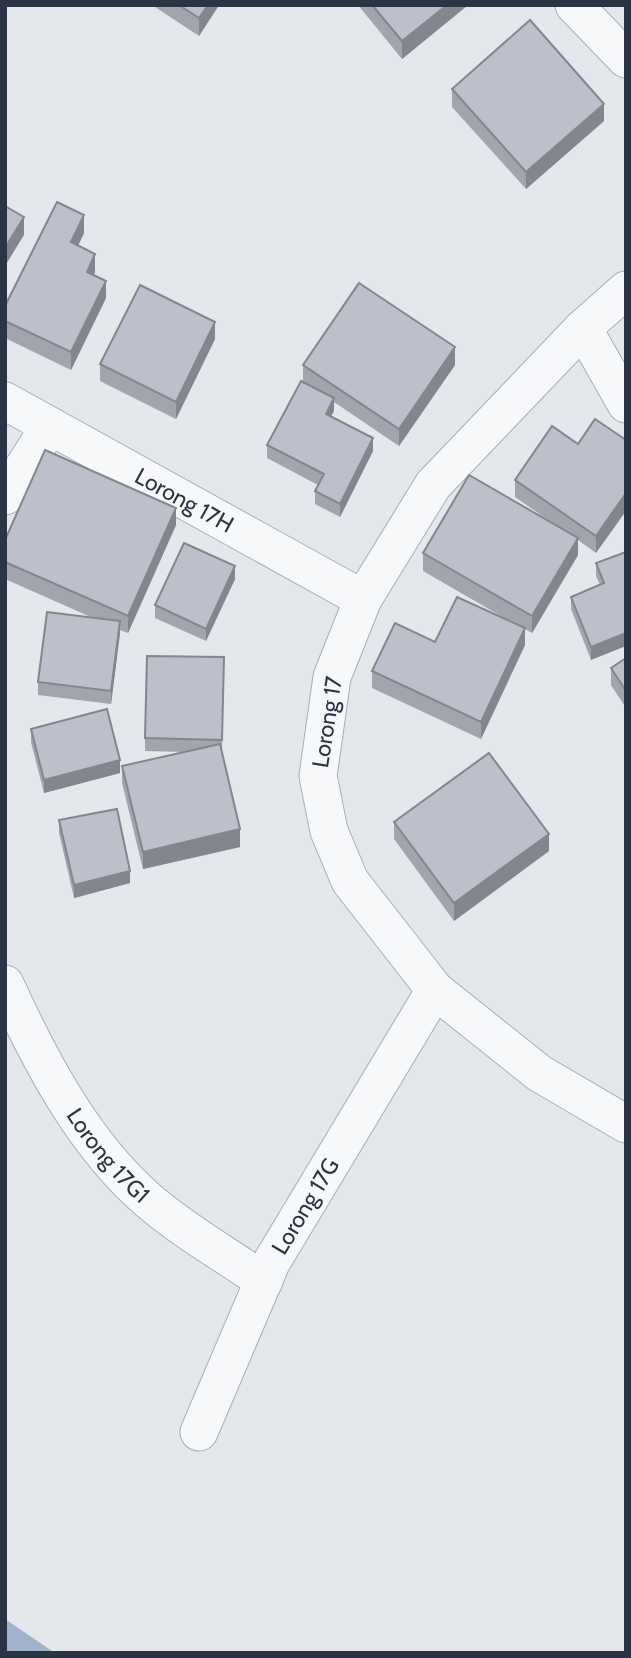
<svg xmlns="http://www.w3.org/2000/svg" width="631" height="1658" viewBox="0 0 631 1658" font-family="Cabin,sans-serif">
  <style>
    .water { fill: #9fb4cc }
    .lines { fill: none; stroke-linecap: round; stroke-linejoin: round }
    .street-casing { stroke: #a9aeb7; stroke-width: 39 }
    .street { stroke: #f7f8fa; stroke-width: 37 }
    .wall { fill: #a1a5ae }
    .shaded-wall { fill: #83868d }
    .building { fill: #bbc0ca; stroke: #83868d; stroke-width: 2 }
    .labels { text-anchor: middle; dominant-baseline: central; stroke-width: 5; stroke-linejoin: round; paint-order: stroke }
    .street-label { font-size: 23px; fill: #2b3445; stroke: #f4f6f9 }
  </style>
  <rect width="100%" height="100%" fill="#e4e7ec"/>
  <path class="water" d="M 5,1619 L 55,1653 L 5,1653 Z"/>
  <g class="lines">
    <g class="street-casing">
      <g id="street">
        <path d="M 574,5 L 626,59"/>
        <path d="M 626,290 L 583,328 L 433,485 L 363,599 L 332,677 L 318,776 L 329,831 L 350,881 L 435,990 L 539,1073 L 626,1124"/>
        <path d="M 583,328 L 626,404"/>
        <path id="s1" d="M 5,401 L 363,599"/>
        <path d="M 5,496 L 50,426"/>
        <path id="s2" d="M 5,984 C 40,1061 84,1145 149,1201 C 184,1231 226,1255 264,1281"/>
        <path id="s3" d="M 199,1432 L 271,1263 L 435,990"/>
      </g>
    </g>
    <use href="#street" class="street"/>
  </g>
  <g class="wall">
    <path d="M 152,5 L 219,5 L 199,36 Z"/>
    <path d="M 358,5 L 468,5 L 402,59 Z"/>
    <path d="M 452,89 L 604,121 L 526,189 L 452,107 Z"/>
    <path d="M 84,233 L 78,246 L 95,272 L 94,275 L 106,298 L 71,370 L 5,338 L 5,306 Z"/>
    <path d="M 215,339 L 176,419 L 100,381 L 100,364 Z"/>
    <path d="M 303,365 L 455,365 L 399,446 L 334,402 L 334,411 L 331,416 L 373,451 L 340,517 L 315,504 L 315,491 L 318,485 L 267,458 L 267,445 L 303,382 Z"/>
    <path d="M 626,440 L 596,553 L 578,540 L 578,555 L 532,633 L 525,629 L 525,645 L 481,739 L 372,688 L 372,671 L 435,642 L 513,623 L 423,571 L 423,553 L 558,527 L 515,497 L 515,480 L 578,444 Z"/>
    <path d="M 176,525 L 128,633 L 120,630 L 111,704 L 38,695 L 38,682 L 93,618 L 5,579 L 5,540 Z"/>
    <path d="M 626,552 L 591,660 L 571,609 L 571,597 L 600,585 L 596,576 L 596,563 Z"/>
    <path d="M 235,579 L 206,641 L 155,618 L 155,605 Z"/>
    <path d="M 224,657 L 222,753 L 240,847 L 143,869 L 122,783 L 122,766 L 183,752 L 145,751 L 145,738 Z"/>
    <path d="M 626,658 L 626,708 L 611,685 L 611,668 Z"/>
    <path d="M 31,729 L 120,773 L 44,793 L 31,742 Z"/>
    <path d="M 59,820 L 130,883 L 74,898 L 59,833 Z"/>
    <path d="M 394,822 L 549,851 L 454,921 L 394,839 Z"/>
  </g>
  <g class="shaded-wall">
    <path d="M 208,5 L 219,5 L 199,36 L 199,18 Z"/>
    <path d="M 447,5 L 468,5 L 402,59 L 402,41 Z"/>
    <path d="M 604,104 L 604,121 L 526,189 L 526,172 Z"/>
    <path d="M 84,215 L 84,233 L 71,260 L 71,242 Z"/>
    <path d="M 24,217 L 24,235 L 5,266 L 5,248 Z"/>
    <path d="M 95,254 L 95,272 L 87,289 L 87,272 Z"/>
    <path d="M 106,281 L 106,298 L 71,370 L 71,352 Z"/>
    <path d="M 215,322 L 215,339 L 176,419 L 176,402 Z"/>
    <path d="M 455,347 L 455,365 L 399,446 L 399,429 Z"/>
    <path d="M 334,398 L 334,411 L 326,426 L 326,414 Z"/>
    <path d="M 373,438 L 373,451 L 340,517 L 340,504 Z"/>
    <path d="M 626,493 L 626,511 L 596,553 L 596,536 Z"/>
    <path d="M 176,508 L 176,525 L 128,633 L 128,616 Z"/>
    <path d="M 578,538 L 578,555 L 532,633 L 532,616 Z"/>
    <path d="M 235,566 L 235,579 L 206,641 L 206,629 Z"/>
    <path d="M 120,621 L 120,634 L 111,704 L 111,691 Z"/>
    <path d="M 525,628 L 525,645 L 481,739 L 481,722 Z"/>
    <path d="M 626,633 L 626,646 L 591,660 L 591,647 Z"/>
    <path d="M 120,760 L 120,773 L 44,793 L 44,780 Z"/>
    <path d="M 240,829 L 240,847 L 143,869 L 143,852 Z"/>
    <path d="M 549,834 L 549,851 L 454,921 L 454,903 Z"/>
    <path d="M 130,871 L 130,883 L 74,898 L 74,885 Z"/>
  </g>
  <g class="building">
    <path d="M 179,5 L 208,5 L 199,18 Z"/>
    <path d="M 372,5 L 447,5 L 402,41 Z"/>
    <path d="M 530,20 L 604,104 L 526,172 L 452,89 Z"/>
    <path d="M 57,202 L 84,215 L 71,242 L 95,254 L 87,272 L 106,281 L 71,352 L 5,321 L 5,306 Z"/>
    <path d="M 5,206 L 24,217 L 5,248 Z"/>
    <path d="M 359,283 L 455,347 L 399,429 L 303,365 Z"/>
    <path d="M 140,285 L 215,322 L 176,402 L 100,364 Z"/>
    <path d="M 301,381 L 334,398 L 326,414 L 373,438 L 340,504 L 315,491 L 324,474 L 267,445 Z"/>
    <path d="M 595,419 L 626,440 L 626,493 L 596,536 L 515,480 L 552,426 L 578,444 Z"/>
    <path d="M 45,450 L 176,508 L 128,616 L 5,562 L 5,540 Z"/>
    <path d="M 469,475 L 578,538 L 532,616 L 423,553 Z"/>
    <path d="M 184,543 L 235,566 L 206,629 L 155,605 Z"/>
    <path d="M 626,552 L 626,633 L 591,647 L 571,597 L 604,583 L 596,563 Z"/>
    <path d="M 457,597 L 525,628 L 481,722 L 372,671 L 395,623 L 435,642 Z"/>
    <path d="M 47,612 L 120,621 L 111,691 L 38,682 Z"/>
    <path d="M 147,656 L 224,657 L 222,740 L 145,738 Z"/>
    <path d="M 626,658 L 626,691 L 611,668 Z"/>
    <path d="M 107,709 L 120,760 L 44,780 L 31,729 Z"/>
    <path d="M 220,744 L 240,829 L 143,852 L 122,766 Z"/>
    <path d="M 489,753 L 549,834 L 454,903 L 394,822 Z"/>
    <path d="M 117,809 L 130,871 L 74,885 L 59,820 Z"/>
  </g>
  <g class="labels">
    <g class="street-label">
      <text stroke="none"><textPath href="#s1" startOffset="205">Lorong 17H</textPath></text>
      <text transform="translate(327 722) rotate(-81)">Lorong 17</text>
      <text stroke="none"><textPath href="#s2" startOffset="201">Lorong 17G1</textPath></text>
      <text stroke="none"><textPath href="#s3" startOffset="250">Lorong 17G</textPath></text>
    </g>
  </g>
  <rect width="631" height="1658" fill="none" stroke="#2b3445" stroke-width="14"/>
</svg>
